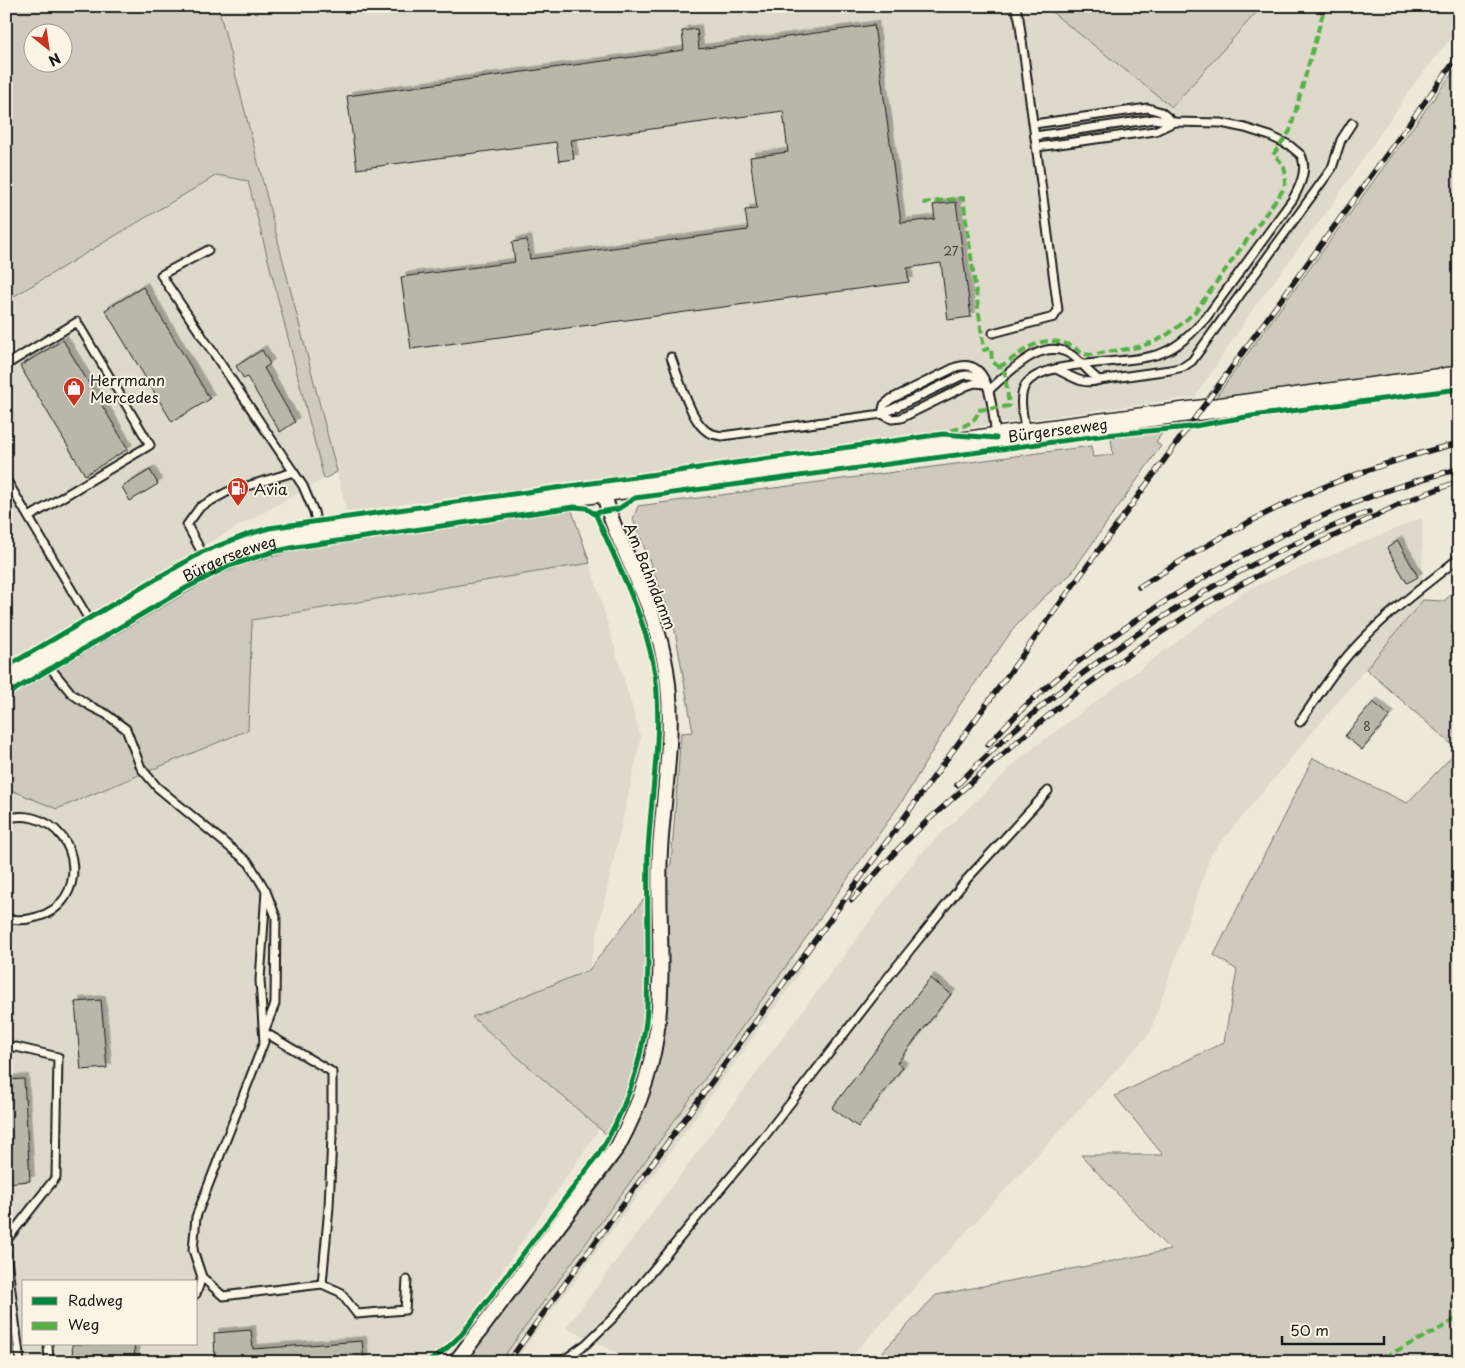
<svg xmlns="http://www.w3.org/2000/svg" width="1465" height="1368" viewBox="0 0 1465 1368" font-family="'Playpen Sans',sans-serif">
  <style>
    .built { fill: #ded9cb; fill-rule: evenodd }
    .green { fill: #cfcabd; stroke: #76736c; fill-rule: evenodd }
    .building { fill: #bab6aa; stroke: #1c1c1c; filter: url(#shadow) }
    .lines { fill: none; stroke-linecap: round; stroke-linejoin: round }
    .lane-casing { stroke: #1c1c1c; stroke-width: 11 }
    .street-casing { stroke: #1c1c1c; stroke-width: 18 }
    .secondary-casing { stroke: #1c1c1c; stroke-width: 22 }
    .lane { stroke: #fcf5e5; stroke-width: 7 }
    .street { stroke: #fcf5e5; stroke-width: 14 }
    .secondary { stroke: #fcf5e5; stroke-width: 19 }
    .rail-casing { stroke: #1c1c1c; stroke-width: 5.5 }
    .rail { stroke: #fcf5e5; stroke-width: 4; stroke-dasharray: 11; stroke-linecap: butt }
    .quiet { stroke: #55b145; stroke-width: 4; stroke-dasharray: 8 4; stroke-linecap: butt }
    .cycleway-casing { stroke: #fcf5e5; stroke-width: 8 }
    .cycleway { stroke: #00873e; stroke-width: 5 }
    .labels { text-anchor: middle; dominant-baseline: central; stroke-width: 4; stroke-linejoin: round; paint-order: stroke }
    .number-label { font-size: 12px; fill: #444240 }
    .poi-label { font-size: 15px; fill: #1c1c1c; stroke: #fcf5e5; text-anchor: start }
    .street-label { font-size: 15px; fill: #1c1c1c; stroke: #fcf5e5 }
  </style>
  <defs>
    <filter id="shadow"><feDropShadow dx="4.5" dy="-4.5" stdDeviation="0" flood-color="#0004"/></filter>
  </defs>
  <rect width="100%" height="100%" fill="#eee8d9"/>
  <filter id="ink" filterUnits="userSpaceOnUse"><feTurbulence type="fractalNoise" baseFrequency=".02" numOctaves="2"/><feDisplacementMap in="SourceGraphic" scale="10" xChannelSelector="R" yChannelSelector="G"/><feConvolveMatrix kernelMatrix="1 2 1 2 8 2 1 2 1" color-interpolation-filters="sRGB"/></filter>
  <g filter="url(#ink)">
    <g class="built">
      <path d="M 218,6 L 1044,6 L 1172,107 L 1262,6 L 1459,6 L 1459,28 L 1414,84 L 1329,209 L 1256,305 L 1195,397 L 347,512 Z"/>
      <path d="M 217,175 L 248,181 L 324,479 L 217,538 L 6,662 L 6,301 Z"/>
      <path d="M 1422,518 L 1423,600 L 1211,854 L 1150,1033 L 846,1362 L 636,1362 L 566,1328 L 919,855 L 1024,755 L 1246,590 Z"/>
      <path d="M 590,563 L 641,738 L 589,970 L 472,1017 L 600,1128 L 462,1329 L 447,1345 L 423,1362 L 6,1362 L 6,788 L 57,809 L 252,620 ZM 24,1282 L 196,1282 L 196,1344 L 24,1344 Z"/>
      <path d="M 792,958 L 804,967 L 671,1151 L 514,1362 L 500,1362 Z"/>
    </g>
    <g class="green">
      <path d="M 6,6 L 218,6 L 337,472 L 324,479 L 248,181 L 217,175 L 6,301 ZM 62,32 L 62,62 L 32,62 L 32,32 Z"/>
      <path d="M 1044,6 L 1262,6 L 1172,107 Z"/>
      <path d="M 1459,64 L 1459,368 L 1213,401 Z"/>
      <path d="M 1163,432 L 1156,442 L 1161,446 L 1070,575 L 1044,597 L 1014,628 L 959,706 L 905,797 L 792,958 L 500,1362 L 472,1362 L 476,1348 L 614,1167 L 624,1150 L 472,1017 L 589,970 L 671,864 L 681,733 L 693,732 L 675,631 L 666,603 L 633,519 L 638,506 L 1091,446 L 1093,457 L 1113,455 L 1111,438 Z"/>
      <path d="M 572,511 L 590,563 L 252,620 L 248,730 L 57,809 L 6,788 L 6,699 L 212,578 L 240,566 L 293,551 Z"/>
      <path d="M 1459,592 L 1459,1362 L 873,1362 L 936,1295 L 1170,1250 L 1081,1155 L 1163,1155 L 1115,1096 L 1224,1042 L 1237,970 L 1214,955 L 1313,758 L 1407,803 L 1458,750 L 1366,669 L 1423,600 L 1444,601 L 1453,593 Z"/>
    </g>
    <g class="building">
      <path d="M 874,25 L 901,223 L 935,219 L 933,205 L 956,202 L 971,317 L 948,320 L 941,263 L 907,268 L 909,282 L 411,349 L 401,277 L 515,262 L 512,242 L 527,240 L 530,259 L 748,230 L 745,210 L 757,209 L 750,157 L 788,152 L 783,111 L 571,140 L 574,159 L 559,161 L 556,142 L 357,169 L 347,96 L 684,50 L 682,31 L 697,29 L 699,49 Z"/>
      <path d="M 143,287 L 210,399 L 172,422 L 105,310 Z"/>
      <path d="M 63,340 L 128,449 L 85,475 L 20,366 Z"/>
      <path d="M 262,350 L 270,364 L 264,368 L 295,422 L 280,432 L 247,377 L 244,379 L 236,366 Z"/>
      <path d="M 150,470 L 158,484 L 130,501 L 122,487 Z"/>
      <path d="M 1398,541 L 1418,577 L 1407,583 L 1387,548 Z"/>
      <path d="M 1373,702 L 1390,716 L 1362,750 L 1345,736 Z"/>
      <path d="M 930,978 L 951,994 L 897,1063 L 903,1067 L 858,1127 L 832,1108 Z"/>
      <path d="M 101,1000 L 107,1068 L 81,1070 L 75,1002 Z"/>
      <path d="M 24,1079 L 30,1181 L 6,1183 L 6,1080 Z"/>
      <path d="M 251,1330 L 253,1349 L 362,1341 L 364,1362 L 215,1362 L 214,1333 Z"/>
      <path d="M 72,1344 L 134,1344 L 135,1362 L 73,1362 Z"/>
    </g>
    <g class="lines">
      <g class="lane-casing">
        <g id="lane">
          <path d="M 1034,124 L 1148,108 L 1161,112 L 1172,121"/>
          <path d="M 1037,147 L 1155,131 L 1174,122"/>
          <path d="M 208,250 L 161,275 L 303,486 L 314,512 L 318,531"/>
          <path d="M 993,333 L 1054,317 L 1058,310 L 1019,18 L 1015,6"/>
          <path d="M 671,357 C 678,376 690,417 704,429 C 709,434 715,435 722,436 L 882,414 L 961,376 C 972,373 978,376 985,384"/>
          <path d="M 6,365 L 77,322 L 150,445 L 29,517"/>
          <path d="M 1056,369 C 1071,376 1083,386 1099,380 L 1170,370 L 1183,367 L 1192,361 L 1332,168 L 1341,140 L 1352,123"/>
          <path d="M 989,390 C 1010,372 1043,334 1073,356 C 1082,363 1089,373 1099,380"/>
          <path d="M 882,414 L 884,405 L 891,399 L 956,367 C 992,356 992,411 996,436"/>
          <path d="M 882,414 L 892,419 L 901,418 L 966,386 L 975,383 L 985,384"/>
          <path d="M 1026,433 C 1024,419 1017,397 1026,384 C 1046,358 1129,366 1162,353 C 1180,346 1193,332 1206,318 L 1293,199 C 1300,186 1308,169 1301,155 L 1289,145 L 1270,136 L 1245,128 L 1221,123 L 1174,122 L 1154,119 L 1035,136"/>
          <path d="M 6,479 L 94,628"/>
          <path d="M 207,562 L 187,525 L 200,507 L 227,492 L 294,472"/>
          <path d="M 43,659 L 72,694 L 90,706 L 106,714 L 126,729 L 141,768 L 157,787 L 249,863 L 266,891 L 260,980 L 264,1042 L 196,1217 L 193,1250 L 202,1277 L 223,1296 L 322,1284 L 340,1292 L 357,1314 L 405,1310 L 407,1280"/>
          <path d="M 1300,722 C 1313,703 1326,683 1340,665 C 1372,624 1418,591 1459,558"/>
          <path d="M 6,819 C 15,816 24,816 33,818 C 83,830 88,904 37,917 C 27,920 16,921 6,918"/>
          <path d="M 267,894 L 276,917 L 275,1004 L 264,1032 L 332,1072 L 332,1136 L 329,1207 L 322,1284"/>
          <path d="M 6,1048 L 16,1047 L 58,1057 L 56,1177 L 6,1241"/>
          <path d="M 6,1251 L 20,1362"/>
          <path d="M 196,1294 L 202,1277"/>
          <path d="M 48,1344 L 49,1362"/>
          <path d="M 561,1362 L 586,1344 L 613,1318 L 764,1137 L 893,971 L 967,879 L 1048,791"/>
        </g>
      </g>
      <g class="street-casing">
        <path id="street" d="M 456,1362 L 618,1146 C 639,1107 654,1064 658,1020 C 664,964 657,906 660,850 C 664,785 678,718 663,654 C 656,620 642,590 628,558 C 618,535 608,516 604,491"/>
      </g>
      <g class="secondary-casing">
        <g id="secondary">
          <path id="s1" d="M 6,680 L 180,578 C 219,557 251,544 294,535 L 1026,433 L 1459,376"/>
        </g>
      </g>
      <use href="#lane" class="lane"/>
      <use href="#street" class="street"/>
      <use href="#secondary" class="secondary"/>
      <g class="rail-casing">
        <g id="rail">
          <path d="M 1139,587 C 1177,563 1215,540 1255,519 C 1319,486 1389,460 1459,443"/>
          <path d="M 988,745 C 1030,696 1082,657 1135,621 C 1234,554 1342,498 1459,469"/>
          <path d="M 957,785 C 975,767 993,749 1012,732 C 1113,641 1242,560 1369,512"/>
          <path d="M 852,900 L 899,848 L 926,822 L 1019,740 L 1072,696 L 1142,645 L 1203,605 L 1309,548 L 1407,501 L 1459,481"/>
          <path d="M 508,1362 L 1459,55"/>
        </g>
      </g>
      <use href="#rail" class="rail"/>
      <g class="quiet">
        <path d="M 923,203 L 963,198 L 984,350 L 991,348 L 992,361 L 1005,373 L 1009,406 L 978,410 C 978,423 959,428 948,432"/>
        <path d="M 999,367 C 1013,360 1026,346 1042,342 C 1053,340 1065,342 1075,348 C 1078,350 1081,353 1084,354 C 1090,356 1100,353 1107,352 C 1151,346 1161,343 1195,312 L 1283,190 C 1288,176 1286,163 1273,155 L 1290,131 L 1323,13"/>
        <path d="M 1374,1362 L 1436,1331 L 1459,1317"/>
      </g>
      <g class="cycleway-casing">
        <g id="cycleway">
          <path d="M 594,513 L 618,509 L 635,498 L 1106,435 L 1189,427 L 1252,416 L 1459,389"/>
          <path d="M 6,667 L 202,552 L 246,535 L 269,528 L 943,434 L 996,438"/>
          <path d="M 6,695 L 186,588 L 229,566 L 272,552 L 296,547 L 574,507 L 586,508 L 596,515 C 618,566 646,618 655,674 C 663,732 651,792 648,851 C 647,889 648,926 648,964 C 647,983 648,1002 646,1021 C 640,1069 624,1114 598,1155 L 462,1334 L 445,1350 L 428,1362"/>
        </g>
      </g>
      <use href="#cycleway" class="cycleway"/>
    </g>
  </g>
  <defs>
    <g id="shop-pin" transform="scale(1.125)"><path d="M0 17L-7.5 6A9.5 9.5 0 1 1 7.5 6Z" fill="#c8321e" stroke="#fcf5e5"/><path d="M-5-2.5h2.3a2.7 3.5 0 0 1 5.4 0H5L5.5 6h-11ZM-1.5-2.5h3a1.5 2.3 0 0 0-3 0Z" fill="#fff"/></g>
    <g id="fuel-pin" transform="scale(1.125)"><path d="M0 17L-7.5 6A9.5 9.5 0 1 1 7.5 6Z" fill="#c8321e" stroke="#fcf5e5"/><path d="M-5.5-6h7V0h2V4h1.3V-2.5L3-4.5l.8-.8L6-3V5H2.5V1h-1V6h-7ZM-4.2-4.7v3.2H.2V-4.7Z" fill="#fff"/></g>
  </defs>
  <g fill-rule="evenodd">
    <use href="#shop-pin" x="74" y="388"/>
    <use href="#fuel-pin" x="238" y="488"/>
  </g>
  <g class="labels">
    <g class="number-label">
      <text x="951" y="251">27</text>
      <text x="1367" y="726">8</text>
    </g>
    <g class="poi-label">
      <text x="90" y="379">Herrmann<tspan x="90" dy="17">Mercedes</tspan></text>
      <text x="254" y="488">Avia</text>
    </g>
    <g class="street-label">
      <text stroke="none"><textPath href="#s1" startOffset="1095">Bürgerseeweg</textPath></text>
      <text stroke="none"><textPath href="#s1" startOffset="255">Bürgerseeweg</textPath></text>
      <text transform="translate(651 576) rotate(68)">Am Bahndamm</text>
    </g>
  </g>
  <rect width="1465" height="1368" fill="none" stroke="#fcf5e5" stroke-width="25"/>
  <rect x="12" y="12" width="1440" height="1343" fill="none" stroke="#1c1c1c" stroke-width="2" filter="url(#ink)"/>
  <rect x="22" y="1280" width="175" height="65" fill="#fcf5e5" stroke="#a29e95"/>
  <rect x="32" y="1297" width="25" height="8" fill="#00873e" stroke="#a29e95"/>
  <text x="68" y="1306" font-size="15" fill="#1c1c1c">Radweg</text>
  <rect x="32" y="1322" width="25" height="8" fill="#55b145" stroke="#a29e95"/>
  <text x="68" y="1330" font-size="15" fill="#1c1c1c">Weg</text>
  <g transform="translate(48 48) rotate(150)"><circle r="24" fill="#fcf5e5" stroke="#a29e95"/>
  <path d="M0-4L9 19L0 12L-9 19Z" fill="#c8321e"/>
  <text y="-8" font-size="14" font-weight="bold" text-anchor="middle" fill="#1c1c1c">N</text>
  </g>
  <path d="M1282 1336v8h102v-8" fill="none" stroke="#1c1c1c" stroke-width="2.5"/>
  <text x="1290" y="1336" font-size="15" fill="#1c1c1c" stroke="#fcf5e5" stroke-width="4" paint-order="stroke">50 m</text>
</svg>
